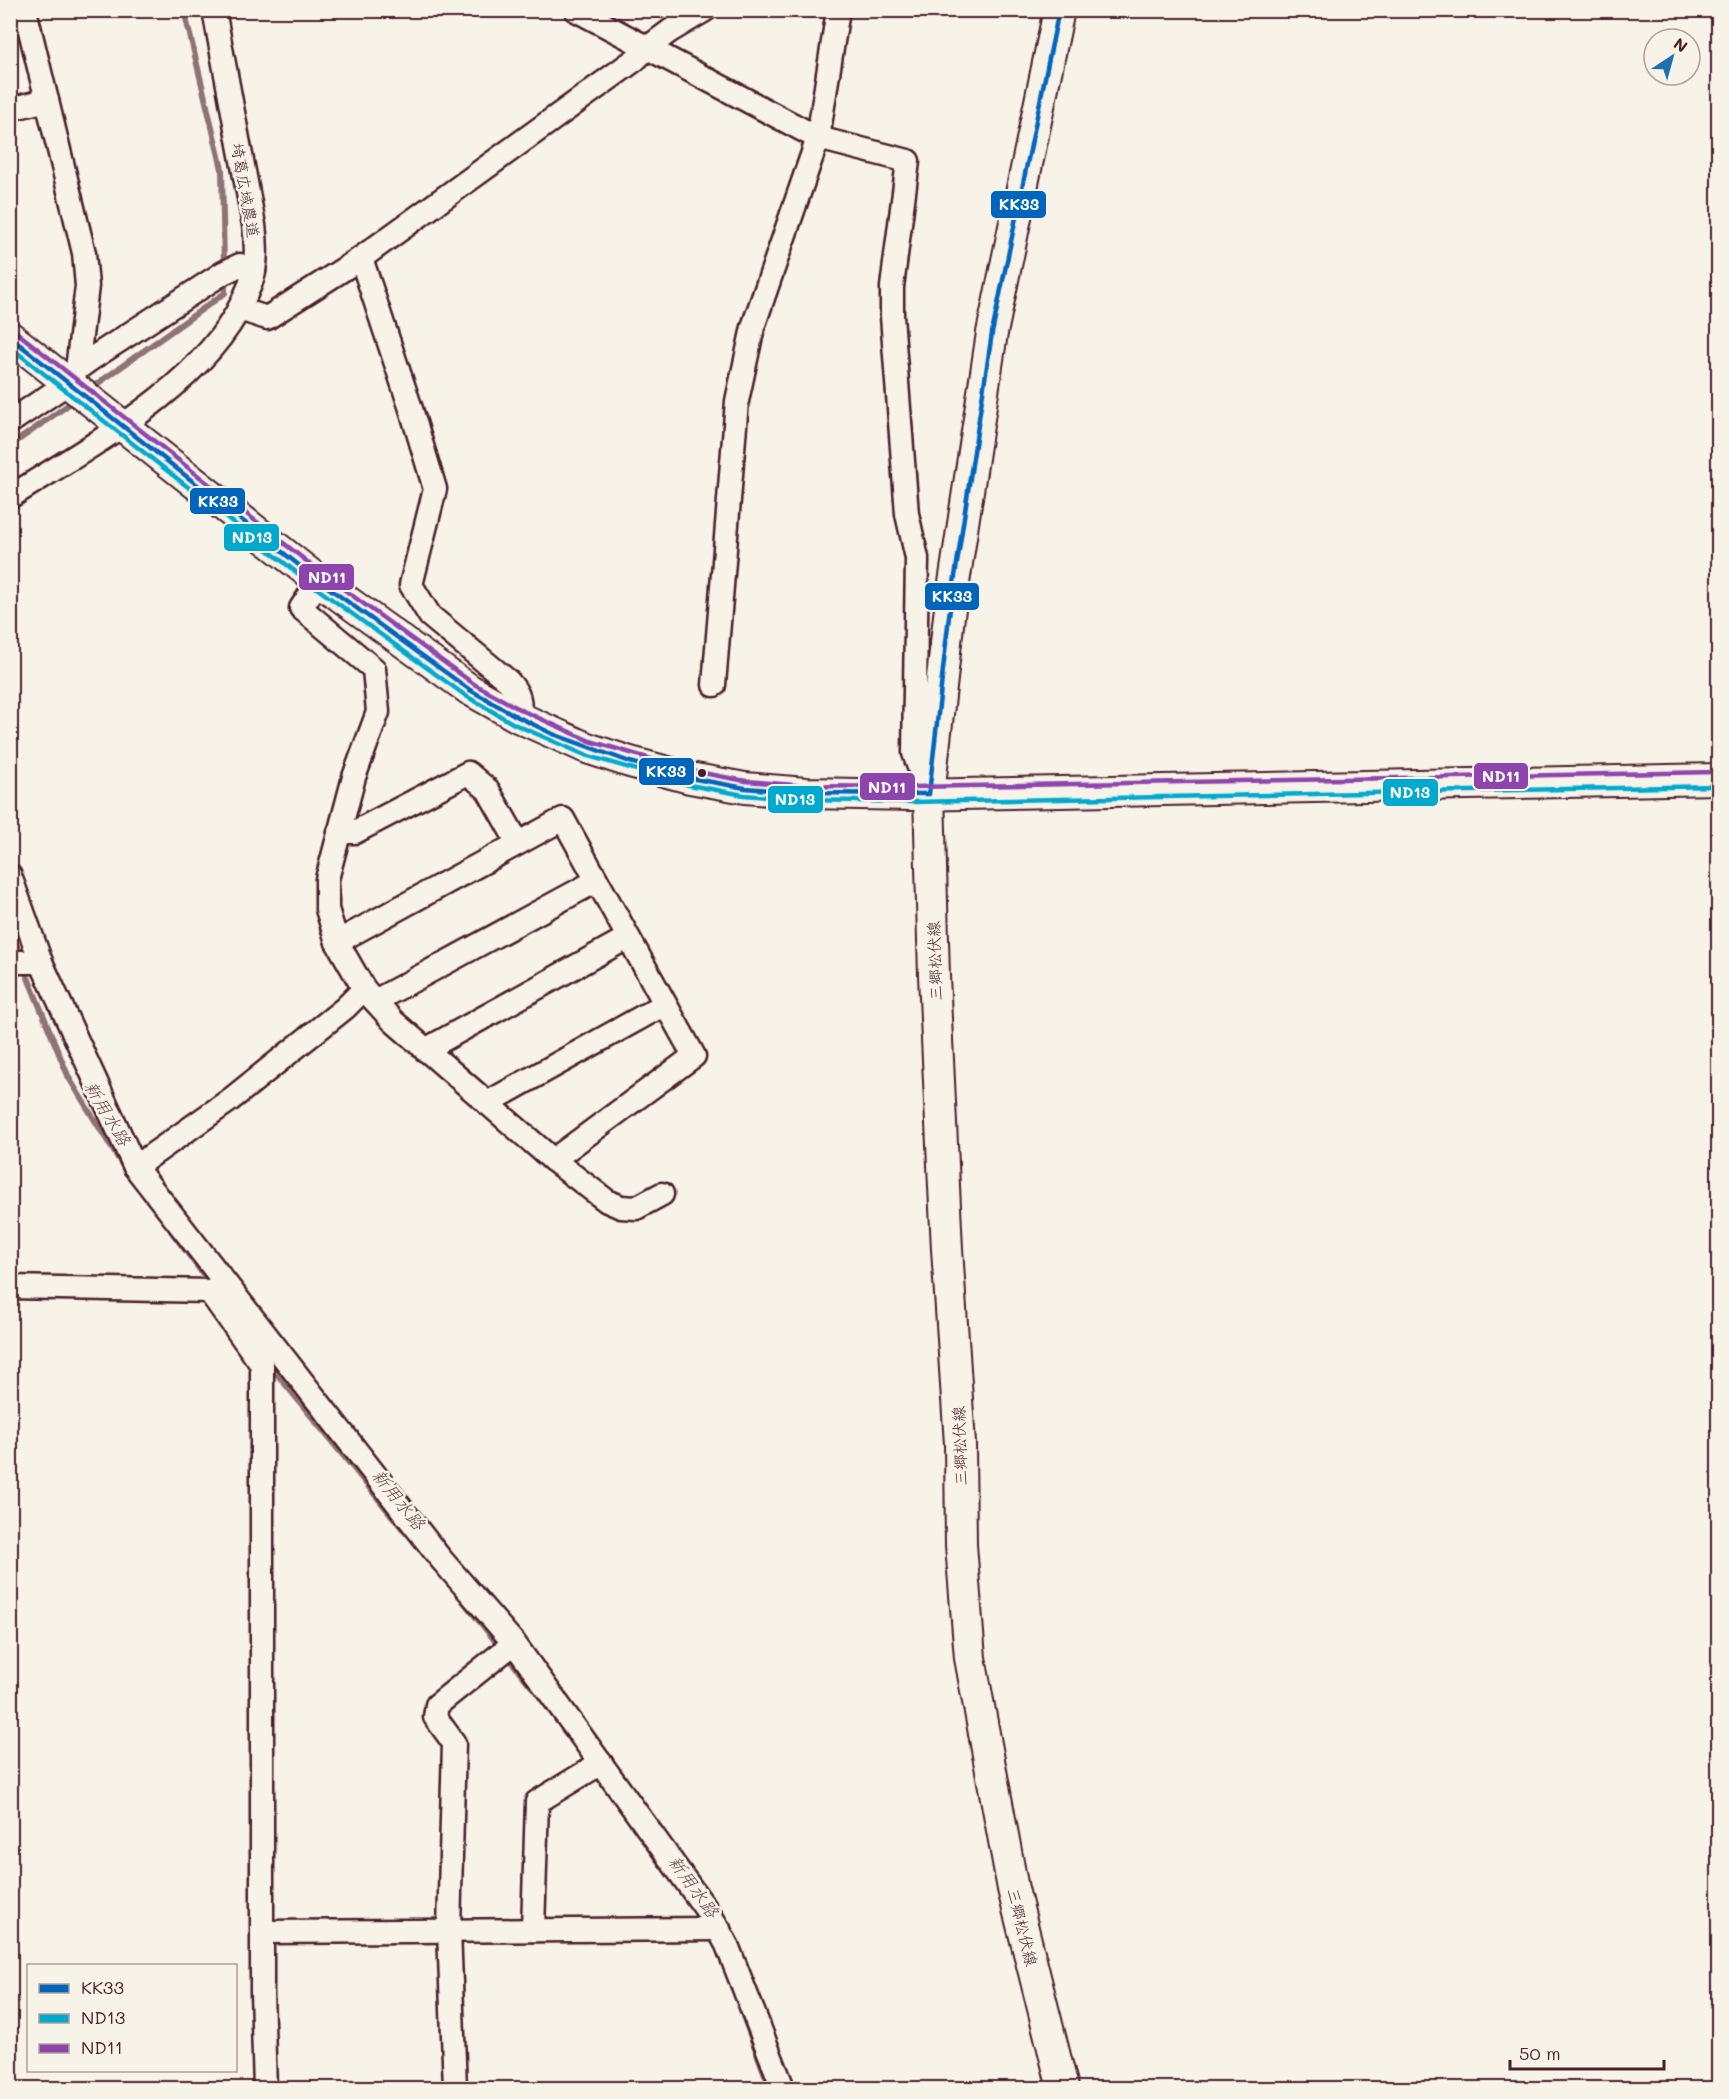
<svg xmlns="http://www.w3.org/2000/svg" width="1729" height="2099" viewBox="0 0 1729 2099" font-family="Mali,'Klee One',sans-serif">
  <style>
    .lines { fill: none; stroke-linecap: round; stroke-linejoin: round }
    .stream { stroke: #8e7275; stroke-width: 6 }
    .minor-casing { stroke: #4a1f2b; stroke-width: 27 }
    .major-casing { stroke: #4a1f2b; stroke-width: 34 }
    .minor { stroke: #f7f3e8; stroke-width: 22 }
    .major { stroke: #f7f3e8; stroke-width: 30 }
    .bus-1-casing { stroke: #f7f3e8; stroke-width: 9 }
    .bus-2-casing { stroke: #f7f3e8; stroke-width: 9 }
    .bus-3-casing { stroke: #f7f3e8; stroke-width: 9 }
    .bus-1 { stroke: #0065bd; stroke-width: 4.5 }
    .bus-2 { stroke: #00a9ce; stroke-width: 4.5 }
    .bus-3 { stroke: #8e44ad; stroke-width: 4.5 }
    .bus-dot { fill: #4a1f2b; stroke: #f7f3e8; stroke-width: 2 }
    .labels { text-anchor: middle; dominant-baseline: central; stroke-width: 5; stroke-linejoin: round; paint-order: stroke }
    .street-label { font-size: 16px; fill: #4a1f2b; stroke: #f7f3e8 }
    .water-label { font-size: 18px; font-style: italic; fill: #6c4950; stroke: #f7f3e8 }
    .line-badge { stroke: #f7f3e8; stroke-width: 2 }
    .badge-label { font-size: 16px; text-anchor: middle; font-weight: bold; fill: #fff }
  </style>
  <rect width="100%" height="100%" fill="#f7f3e8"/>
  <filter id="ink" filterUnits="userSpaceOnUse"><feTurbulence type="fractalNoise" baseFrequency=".0167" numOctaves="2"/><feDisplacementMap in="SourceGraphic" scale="12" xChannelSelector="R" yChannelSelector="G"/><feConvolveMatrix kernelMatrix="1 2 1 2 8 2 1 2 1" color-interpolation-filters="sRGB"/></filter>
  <g filter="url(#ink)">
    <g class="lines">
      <g class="stream">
        <path d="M 184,10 L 222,169 L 224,266"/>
        <path d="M 90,389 L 225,293 L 225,279"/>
        <path d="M 10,446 L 75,400"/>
        <path d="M 10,925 L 21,958"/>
        <path d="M 24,968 L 69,1078 L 127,1173"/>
        <path d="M 171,1231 L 211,1285"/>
        <path d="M 269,1364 L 406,1533"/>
        <path d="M 463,1601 L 531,1686"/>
        <path d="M 743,2016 L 770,2088"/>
      </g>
      <g class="minor-casing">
        <g id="minor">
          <path d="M 25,10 L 84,253 L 87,286 L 77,369"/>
          <path d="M 576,10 L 818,138 L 908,161 L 892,287 L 892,316 L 907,514 L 917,558 L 914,753 L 927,790"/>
          <path d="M 10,109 L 47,100"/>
          <path d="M 361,258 L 411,409 L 435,489 L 411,585 L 430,616 L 508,681 C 519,693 522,701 518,717"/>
          <path d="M 239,309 L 267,318 L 361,258 L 636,59 L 647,48 L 670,31 L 705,10"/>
          <path d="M 10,422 L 68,383 L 77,369 L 88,361 L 223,273 L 240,265 L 254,272"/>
          <path d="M 10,497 C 88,447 202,387 243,301 C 247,291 253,281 254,271 C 257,256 256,240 254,225 L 214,10"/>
          <path d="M 319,581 L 301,608 L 374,669 L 378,712 L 354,777 L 327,879 L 327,909 L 337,942 L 364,989 L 393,1021 L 553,1160 L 607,1201 L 621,1207 L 636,1208 L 662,1194"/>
          <path d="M 714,685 L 737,401 L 753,327 L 818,138 L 838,10"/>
          <path d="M 339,832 L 355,832 L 468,773 L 488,790 L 518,843"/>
          <path d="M 10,876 L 41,962 L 135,1167 L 440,1558 L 514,1643 L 711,1916 L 727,1945 L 783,2088"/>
          <path d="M 337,942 L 563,819 L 694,1056 L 553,1160"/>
          <path d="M 10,962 L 41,962"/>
          <path d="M 375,1001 L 596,881"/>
          <path d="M 425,1050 L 627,938"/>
          <path d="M 487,1103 L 665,1004"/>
          <path d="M 135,1167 L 230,1100 L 345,1008 L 364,989"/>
          <path d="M 10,1287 L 209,1291 L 222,1286"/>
          <path d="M 209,1291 L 262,1365 L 262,1992 L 265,2088"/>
          <path d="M 533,1930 L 537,1802 L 601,1763"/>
          <path d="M 264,1932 L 719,1929"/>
          <path d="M 455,2088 L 449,1930 L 454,1743 L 435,1717 L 437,1705 L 514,1643"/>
        </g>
      </g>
      <g class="major-casing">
        <g id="major">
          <path d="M 1059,10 L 992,333 L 949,616 L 929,794 L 934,976 L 947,1249 L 960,1444 L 961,1545 L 970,1658 L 1013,1889 L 1063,2088"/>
          <path d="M 10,337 L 319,581 L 470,690 L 518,717 L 587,748 L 630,762 L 690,778 L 745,788 L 806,793 L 912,795 L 1718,779"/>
        </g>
      </g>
      <use href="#minor" class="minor"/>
      <use href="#major" class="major"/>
      <g class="bus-1-casing">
        <g id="bus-1">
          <path d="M 10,337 L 319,581 L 470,690 L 518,717 L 553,734 L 630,762 L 690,778 L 745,788 L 806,793 L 929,794"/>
          <path d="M 929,794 L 949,616 L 992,333 L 1059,10"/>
        </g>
      </g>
      <g class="bus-2-casing">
        <path id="bus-2" d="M 10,347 L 315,587 L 466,696 L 514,724 L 585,755 L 689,785 L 744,795 L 805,800 L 912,802 L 1718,786"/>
      </g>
      <g class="bus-3-casing">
        <path id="bus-3" d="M 15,331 L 324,575 L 474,684 L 521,710 L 590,741 L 692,771 L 746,781 L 806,786 L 912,787 L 1718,772"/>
      </g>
      <use href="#bus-1" class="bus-1"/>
      <use href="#bus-2" class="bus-2"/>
      <use href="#bus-3" class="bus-3"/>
    </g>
  </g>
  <circle class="bus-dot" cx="702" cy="773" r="5"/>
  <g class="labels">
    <g class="street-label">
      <text transform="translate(246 190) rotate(80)">埼葛広域農道</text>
      <text transform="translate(934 961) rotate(-92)">三郷松伏線</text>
      <text transform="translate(959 1446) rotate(-92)">三郷松伏線</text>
      <text transform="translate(1023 1927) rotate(76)">三郷松伏線</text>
    </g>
    <g class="water-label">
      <text transform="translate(108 1113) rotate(59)">新用水路</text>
      <text transform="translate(399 1499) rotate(51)">新用水路</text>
      <text transform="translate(694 1886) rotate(54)">新用水路</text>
    </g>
  </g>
  <g class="line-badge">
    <rect x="990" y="190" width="57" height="29" rx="6" fill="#0065bd"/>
    <rect x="189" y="487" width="57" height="28" rx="6" fill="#0065bd"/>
    <rect x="223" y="523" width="57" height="29" rx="6" fill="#00a9ce"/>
    <rect x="298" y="563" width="57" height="28" rx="6" fill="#8e44ad"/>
    <rect x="924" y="582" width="56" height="29" rx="6" fill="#0065bd"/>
    <rect x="638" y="757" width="57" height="29" rx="6" fill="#0065bd"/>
    <rect x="1473" y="762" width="56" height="28" rx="6" fill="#8e44ad"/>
    <rect x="859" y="772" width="57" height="29" rx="6" fill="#8e44ad"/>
    <rect x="1382" y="778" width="57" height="29" rx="6" fill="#00a9ce"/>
    <rect x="767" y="785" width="57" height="29" rx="6" fill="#00a9ce"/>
  </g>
  <g class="badge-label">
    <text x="1019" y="210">KK33</text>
    <text x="218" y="507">KK33</text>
    <text x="252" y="543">ND13</text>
    <text x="327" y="583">ND11</text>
    <text x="952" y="602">KK33</text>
    <text x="666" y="777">KK33</text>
    <text x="1501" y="782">ND11</text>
    <text x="887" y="793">ND11</text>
    <text x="1410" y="798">ND13</text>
    <text x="795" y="805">ND13</text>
  </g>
  <rect width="1729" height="2099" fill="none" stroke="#f7f3e8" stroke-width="36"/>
  <rect x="18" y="18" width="1693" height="2063" fill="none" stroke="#4a1f2b" stroke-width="2" filter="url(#ink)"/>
  <rect x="27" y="1964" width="210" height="108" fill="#f7f3e8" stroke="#b29e9c" stroke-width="1.5"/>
  <rect x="39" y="1984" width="30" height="9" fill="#0065bd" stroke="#b29e9c" stroke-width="1.5"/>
  <text x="81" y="1994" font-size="18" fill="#4a1f2b">KK33</text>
  <rect x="39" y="2014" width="30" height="9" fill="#00a9ce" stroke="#b29e9c" stroke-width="1.5"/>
  <text x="81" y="2024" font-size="18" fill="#4a1f2b">ND13</text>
  <rect x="39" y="2044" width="30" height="9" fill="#8e44ad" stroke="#b29e9c" stroke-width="1.5"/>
  <text x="81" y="2054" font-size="18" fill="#4a1f2b">ND11</text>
  <g transform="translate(1672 57) rotate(36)"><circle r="28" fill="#f7f3e8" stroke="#b29e9c" stroke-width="1.5"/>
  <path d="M0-4.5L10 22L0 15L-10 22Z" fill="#1f6fb2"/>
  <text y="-9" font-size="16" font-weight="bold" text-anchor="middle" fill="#4a1f2b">N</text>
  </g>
  <path d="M1510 2060v9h154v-9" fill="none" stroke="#4a1f2b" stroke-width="3"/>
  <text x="1519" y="2060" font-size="18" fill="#4a1f2b" stroke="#f7f3e8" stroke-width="4.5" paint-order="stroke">50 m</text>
</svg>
